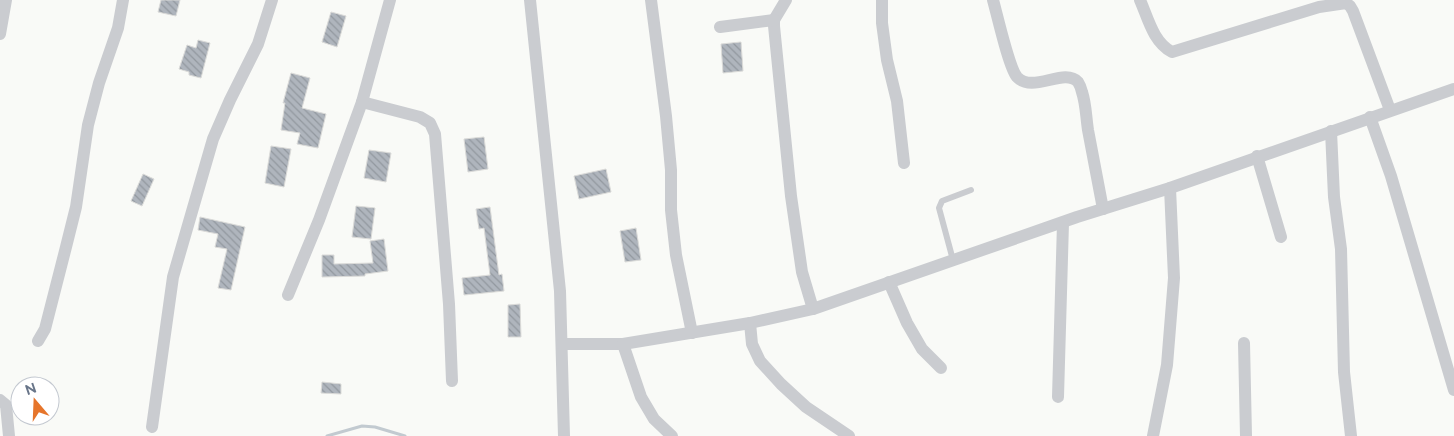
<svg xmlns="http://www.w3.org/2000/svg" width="1454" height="436" viewBox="0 0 1454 436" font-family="Raleway,sans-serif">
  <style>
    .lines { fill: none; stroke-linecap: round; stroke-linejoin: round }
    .stream { stroke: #c2cad0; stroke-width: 3 }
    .building { fill: url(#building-back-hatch); stroke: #dbdbd9 }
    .service { stroke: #caccd0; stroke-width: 6 }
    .minor { stroke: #caccd0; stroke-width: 12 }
  </style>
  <defs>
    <pattern id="building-back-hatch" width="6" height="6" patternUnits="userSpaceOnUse" patternTransform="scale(1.25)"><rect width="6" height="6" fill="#afb5bd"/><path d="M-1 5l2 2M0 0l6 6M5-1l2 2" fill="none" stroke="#92989f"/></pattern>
  </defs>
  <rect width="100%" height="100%" fill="#f9faf7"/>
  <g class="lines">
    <path class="stream" d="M 327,436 L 362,426 L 375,427 L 405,436"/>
  </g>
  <g class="building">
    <path d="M 161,0 L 180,0 L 176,16 L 158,12 Z"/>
    <path d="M 331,12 L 346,16 L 337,47 L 322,42 Z"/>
    <path d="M 198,40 L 210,43 L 201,78 L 189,75 L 189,72 L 179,69 L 187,45 L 196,48 Z"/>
    <path d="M 741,42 L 743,71 L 723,73 L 721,44 Z"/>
    <path d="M 291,73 L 310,78 L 302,108 L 326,114 L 318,148 L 297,144 L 300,133 L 281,130 L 285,103 L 283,103 Z"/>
    <path d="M 484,137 L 488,169 L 468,172 L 464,139 Z"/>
    <path d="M 271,146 L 291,149 L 284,187 L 265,183 Z"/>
    <path d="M 369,150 L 391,153 L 386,182 L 364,178 Z"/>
    <path d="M 606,169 L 611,192 L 579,199 L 574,176 Z"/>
    <path d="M 143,174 L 154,179 L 142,206 L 131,201 Z"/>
    <path d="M 356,206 L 375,208 L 371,239 L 352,237 Z"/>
    <path d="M 490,207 L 499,275 L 502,274 L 504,291 L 464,295 L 462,278 L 490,275 L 484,228 L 479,229 L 476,209 Z"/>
    <path d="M 200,217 L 245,227 L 231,290 L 218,288 L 227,249 L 215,247 L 218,234 L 198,230 Z"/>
    <path d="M 636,228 L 641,260 L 625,262 L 620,231 Z"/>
    <path d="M 384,239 L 388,271 L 365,274 L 365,276 L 322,277 L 322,255 L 334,255 L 334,264 L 373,263 L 370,241 Z"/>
    <path d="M 520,304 L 521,337 L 508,337 L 508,305 Z"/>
    <path d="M 322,382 L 341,384 L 341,394 L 321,393 Z"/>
  </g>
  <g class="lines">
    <path class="service" d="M 953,260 L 939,208 L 942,201 L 971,190"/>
    <g class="minor">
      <path d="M 530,0 L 560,291 L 564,436"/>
      <path d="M 651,0 L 666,116 L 671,170 L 671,210 L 676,255 L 692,333"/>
      <path d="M 786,0 L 774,20 L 774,26 L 791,196 L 802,272 L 813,309"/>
      <path d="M 882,0 L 882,23 L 887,60 L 897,101 L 904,163"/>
      <path d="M 993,0 C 997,14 1009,68 1017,77 C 1033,94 1064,67 1078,82 C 1080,85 1081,88 1082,92 C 1086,104 1086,117 1088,130 C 1093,156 1098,182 1103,209"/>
      <path d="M 1140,0 C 1148,18 1153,42 1172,52 L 1319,7 L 1346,3 L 1350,6 L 1353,11 L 1390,110"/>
      <path d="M 720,27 L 774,20"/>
      <path d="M 0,34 L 6,0"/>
      <path d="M 362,102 L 420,117 L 430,123 L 435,134 L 449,304 L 452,381"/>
      <path d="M 1370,117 L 1391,176 L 1454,390"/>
      <path d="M 1331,131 L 1334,197 L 1341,249 L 1344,372 L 1351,436"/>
      <path d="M 1257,156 L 1281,237"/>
      <path d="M 889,282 L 907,323 L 922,349 L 941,368"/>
      <path d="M 288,295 L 319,220 L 362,102 L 390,0"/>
      <path d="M 750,323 L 752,344 L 760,361 L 781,384 L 806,407 L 849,436"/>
      <path d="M 38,341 L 45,329 L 66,247 L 76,207 L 88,125 L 99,83 L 118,28 L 123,0"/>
      <path d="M 1244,343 L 1246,436"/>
      <path d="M 562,344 L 623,344 L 750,323 L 813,309 L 1077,217 L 1170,188 L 1454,89"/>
      <path d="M 623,344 L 641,397 L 654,419 L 672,436"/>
      <path d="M 1058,397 L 1063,223"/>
      <path d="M 0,400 L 6,405 L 9,436"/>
      <path d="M 152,427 L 173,277 L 213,139 L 230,100 L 258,44 L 272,0"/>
      <path d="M 1153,436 L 1167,365 L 1174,278 L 1170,188"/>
    </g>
  </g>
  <g transform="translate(35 401) rotate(341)"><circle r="24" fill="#ffffff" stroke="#c3c8d0"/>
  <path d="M0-4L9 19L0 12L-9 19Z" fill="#e6752b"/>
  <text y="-8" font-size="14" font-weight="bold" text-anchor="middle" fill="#687589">N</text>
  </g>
</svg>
